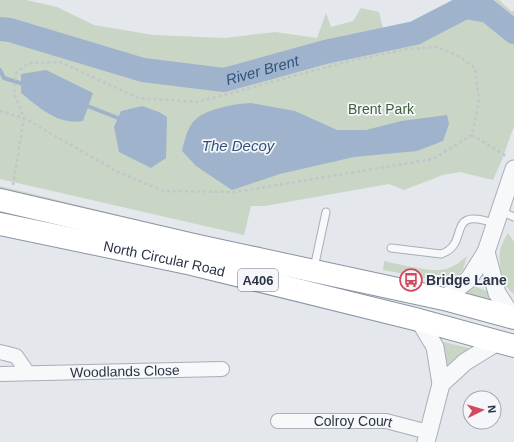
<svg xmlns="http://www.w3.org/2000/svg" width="514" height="442" viewBox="0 0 514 442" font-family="Arial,sans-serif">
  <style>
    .green { fill: #c9d6c5 }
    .water { fill: #9fb4cc }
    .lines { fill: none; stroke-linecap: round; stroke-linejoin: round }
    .stream { stroke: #9fb4cc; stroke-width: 4 }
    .river { stroke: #9fb4cc; stroke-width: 24 }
    .service-casing { stroke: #a9aeb7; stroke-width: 9 }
    .minor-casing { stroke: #a9aeb7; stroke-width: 16 }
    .tertiary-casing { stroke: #a9aeb7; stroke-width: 19 }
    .trunk-casing { stroke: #8b94a3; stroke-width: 24 }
    .path { stroke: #c2c5cb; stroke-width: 2.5; stroke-dasharray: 3 3; stroke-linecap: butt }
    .service { stroke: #f7f8fa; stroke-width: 7 }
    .minor { stroke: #f7f8fa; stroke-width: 14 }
    .tertiary { stroke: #f7f8fa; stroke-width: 17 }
    .trunk { stroke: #fff; stroke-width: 22 }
    .labels { text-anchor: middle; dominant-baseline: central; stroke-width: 3.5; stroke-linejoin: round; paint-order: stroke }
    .shield { fill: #f4f6f9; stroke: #676e7b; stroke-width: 1 }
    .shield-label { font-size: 13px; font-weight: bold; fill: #2b3445 }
    .park-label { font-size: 14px; fill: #3f6138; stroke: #f4f6f9 }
    .street-label { font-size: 14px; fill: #2b3445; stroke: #f4f6f9 }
    .poi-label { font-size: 14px; font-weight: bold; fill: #2b3445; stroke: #f4f6f9; text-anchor: start }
    .water-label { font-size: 15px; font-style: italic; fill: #34527a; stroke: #f4f6f9 }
  </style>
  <rect width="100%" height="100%" fill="#e4e7ec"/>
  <g class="green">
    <path d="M 0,0 L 26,0 L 57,7 L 94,25 L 153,35 L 225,38 L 275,32 L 317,38 L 326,13 L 331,27 L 353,21 L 361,8 L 379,12 L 384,32 L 410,31 L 467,1 L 499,0 L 511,11 L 514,11 L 514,126 L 502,160 L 493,180 L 460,172 L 443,175 L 404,190 L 389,184 L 265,206 L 251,206 L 244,235 L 0,179 Z"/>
    <path d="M 0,186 L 221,240 L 263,247 L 262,251 L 0,191 Z"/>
    <path d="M 508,233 L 514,242 L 514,294 C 502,288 498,263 500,251 C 501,245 505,238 508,233 Z"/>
    <path d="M 467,256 L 463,270 L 455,278 L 445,282 L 383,270 L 384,261 C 398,264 433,273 446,269 C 454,267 460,262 467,256 Z"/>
    <path d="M 469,284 L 492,293 L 493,301 L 464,294 Z"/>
    <path d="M 436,340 L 473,349 L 448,370 Z"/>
  </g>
  <g class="water">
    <path d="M 46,70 L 93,93 L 83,121 C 57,125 40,108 21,93 L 21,74 Z"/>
    <path d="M 251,103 L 295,111 L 337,130 L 366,130 L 401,121 L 447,115 L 449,124 L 443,141 L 417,151 L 354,157 L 280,174 L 232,190 L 196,166 L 182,151 C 184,143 186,132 191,125 C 200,109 234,104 251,103 Z"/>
    <path d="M 142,106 L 159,112 L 167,117 L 166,158 L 151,168 L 119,152 L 114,127 L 121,111 Z"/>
  </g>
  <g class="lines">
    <g class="stream">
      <path d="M 0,70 L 4,78 L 23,84"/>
      <path d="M 85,105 L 118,118"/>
    </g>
    <path class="river" id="s1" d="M 0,29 L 10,30 L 143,70 L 224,80 L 325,52 L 415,33 L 465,7 L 488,11 L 514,32"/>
    <g class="service-casing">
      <g id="service">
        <path d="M 500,211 L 514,217"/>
        <path d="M 391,248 L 441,254 C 472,244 443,205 496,224"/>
        <path d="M 314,268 L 326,212"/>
      </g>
    </g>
    <g class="minor-casing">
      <g id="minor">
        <path d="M 0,352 L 16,356 L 28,373"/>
        <path id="s2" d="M 0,374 L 222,369"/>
        <path id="s3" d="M 278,421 L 386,421 L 428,432"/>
      </g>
    </g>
    <g class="tertiary-casing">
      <g id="tertiary">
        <path d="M 486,252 L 497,293 L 513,318"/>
        <path d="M 444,299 L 469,279 L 486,252 L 514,169"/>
        <path d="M 419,320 L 435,347 L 441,384 L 426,442"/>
        <path d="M 441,384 L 465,362 L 499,341"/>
      </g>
    </g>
    <g class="trunk-casing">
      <g id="trunk">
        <path d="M 0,200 L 198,246 L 444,299 L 514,318"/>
        <path id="s4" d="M 0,224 L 192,264 L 419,320 L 514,346"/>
      </g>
    </g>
    <g class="path">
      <path d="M 0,111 L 24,118 L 116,171 L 163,191 L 235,192 L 433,159 L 472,135 L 479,100 L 475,68 L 460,57 L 438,47 L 407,49 L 349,61 L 198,102 L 138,98 L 60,62 L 29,63 L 16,73 L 14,93 L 24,118 L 13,185"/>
      <path d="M 472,135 L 506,156"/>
    </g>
    <use href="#service" class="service"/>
    <use href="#minor" class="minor"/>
    <use href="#tertiary" class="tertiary"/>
    <use href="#trunk" class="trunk"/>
  </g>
  <defs>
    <g id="bus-ring" transform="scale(1.15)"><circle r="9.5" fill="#f4f6f9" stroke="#d1495b" stroke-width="1.5"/><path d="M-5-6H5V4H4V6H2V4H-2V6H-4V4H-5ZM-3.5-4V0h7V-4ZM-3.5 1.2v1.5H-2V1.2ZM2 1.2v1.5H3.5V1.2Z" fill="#d1495b"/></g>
  </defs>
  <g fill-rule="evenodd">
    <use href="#bus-ring" x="411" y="280"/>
  </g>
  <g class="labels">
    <rect class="shield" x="238" y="269" width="40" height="22" rx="3"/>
    <g class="shield-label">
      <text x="258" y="280">A406</text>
    </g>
    <g class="park-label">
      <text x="381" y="109">Brent Park</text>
    </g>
    <g class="street-label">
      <text stroke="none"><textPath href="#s4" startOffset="168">North Circular Road</textPath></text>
      <text stroke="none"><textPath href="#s2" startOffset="125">Woodlands Close</textPath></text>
      <text stroke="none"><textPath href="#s3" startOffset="75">Colroy Court</textPath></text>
    </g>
    <g class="poi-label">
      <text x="426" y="280">Bridge Lane</text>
    </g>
    <g class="water-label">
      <text stroke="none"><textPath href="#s1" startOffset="270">River Brent</textPath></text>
      <text x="238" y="145">The Decoy</text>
    </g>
  </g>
  <g transform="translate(482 410) rotate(85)"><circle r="19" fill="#f4f6f9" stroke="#a4a8b1"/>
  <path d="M0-3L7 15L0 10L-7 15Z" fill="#d1495b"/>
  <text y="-6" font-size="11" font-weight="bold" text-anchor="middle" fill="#2b3445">N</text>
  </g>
</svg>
